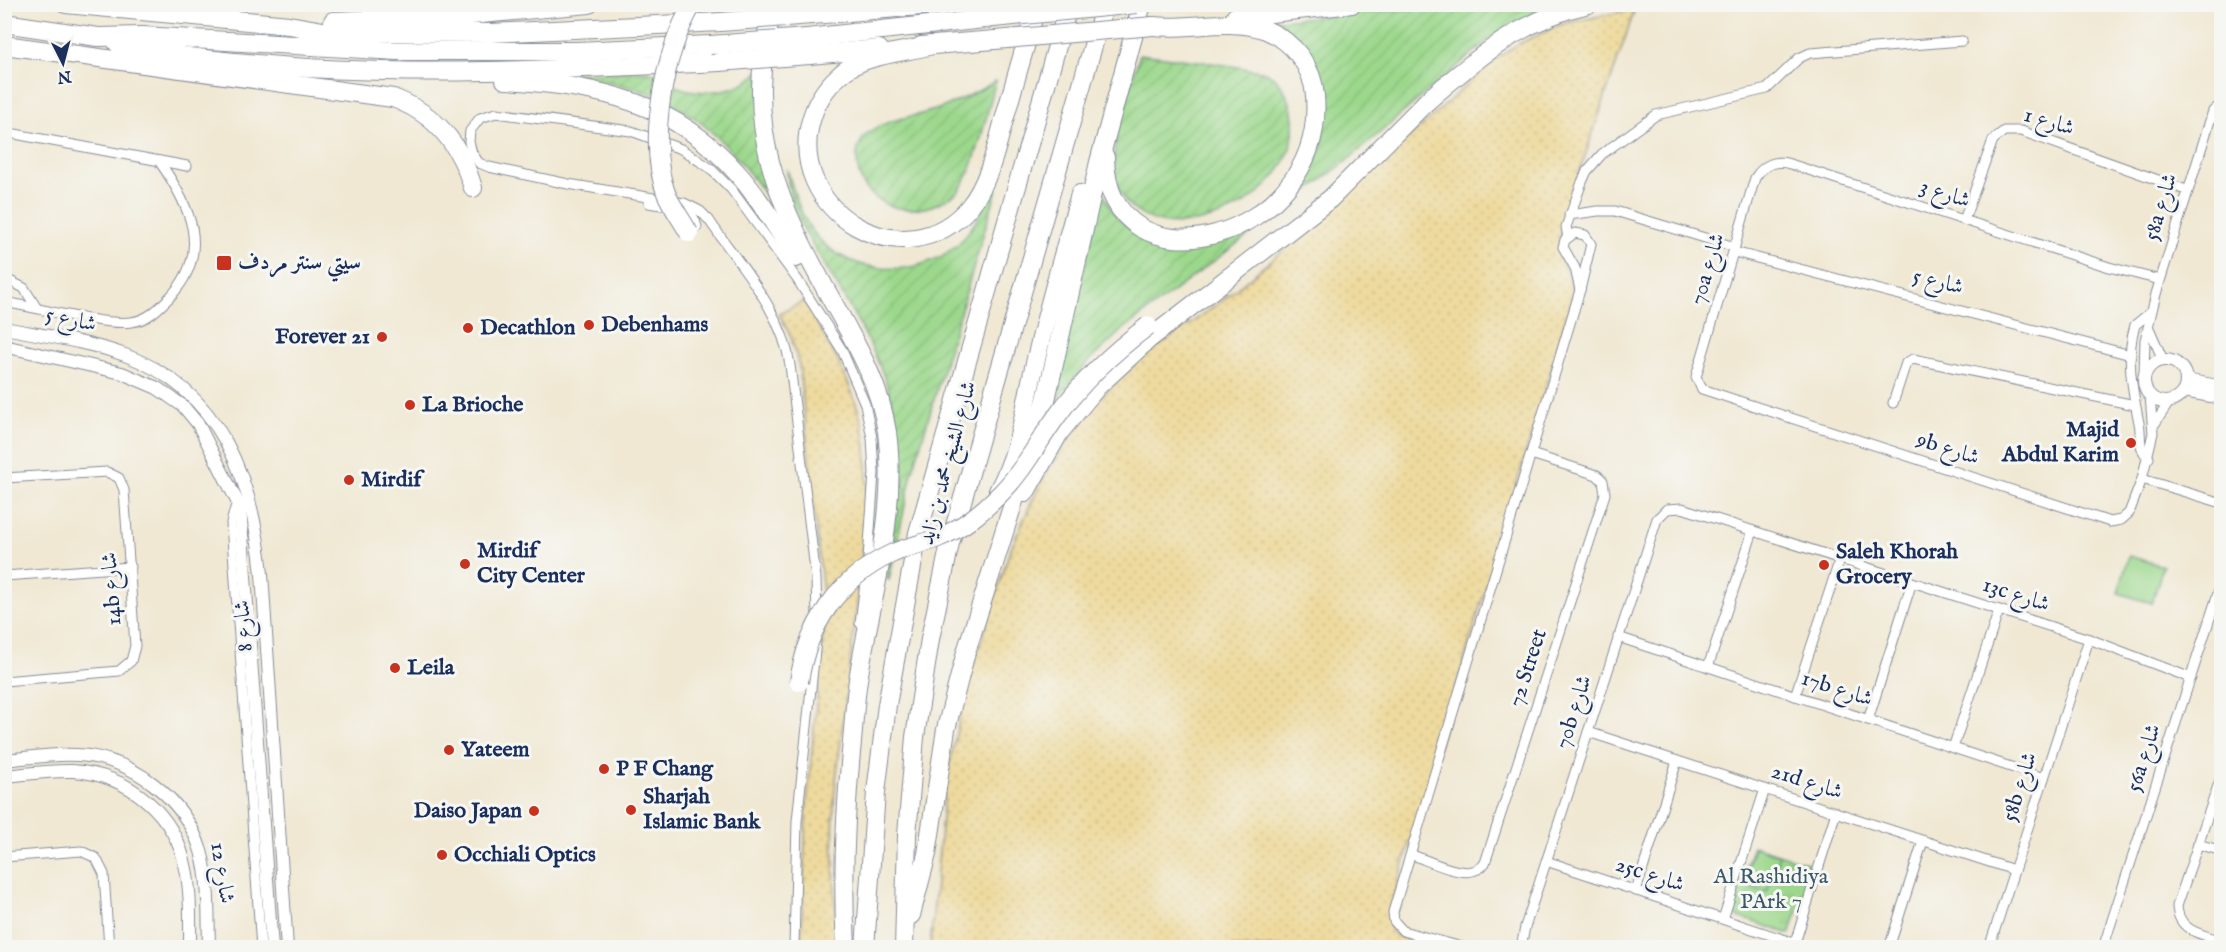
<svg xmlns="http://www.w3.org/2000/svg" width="2226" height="952" viewBox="0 0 2226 952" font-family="'IM FELL English',Amiri,serif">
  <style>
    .sand { fill: url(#sand-dots); stroke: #84847e; stroke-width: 1.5 }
    .park { fill: url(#park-tufts); stroke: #5c8475; stroke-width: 1.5 }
    .garden { fill: url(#garden-furrows); stroke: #5c8475; stroke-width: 1.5 }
    .pitch { fill: #9cd88c; stroke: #5c8475; stroke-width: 1.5 }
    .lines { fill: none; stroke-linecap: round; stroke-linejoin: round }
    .minor-casing { stroke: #868c98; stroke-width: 11 }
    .tertiary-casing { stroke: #868c98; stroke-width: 14 }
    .motorway-casing { stroke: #868c98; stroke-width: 20 }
    .minor { stroke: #fff; stroke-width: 9 }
    .tertiary { stroke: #fff; stroke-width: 12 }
    .motorway { stroke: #fff; stroke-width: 18 }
    .motorway-bridge-casing { stroke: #868c98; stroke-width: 20; stroke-linecap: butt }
    .motorway-bridge { stroke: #fff; stroke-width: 18 }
    .poi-dot { fill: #c8321e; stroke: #f6f6f2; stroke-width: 2 }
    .labels { text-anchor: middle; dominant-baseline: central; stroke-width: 6; stroke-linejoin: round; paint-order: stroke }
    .street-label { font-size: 22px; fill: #1b2f5e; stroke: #f6f6f2 }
    .poi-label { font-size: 22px; font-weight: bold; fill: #1b2f5e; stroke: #f6f6f2; text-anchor: start }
    .park-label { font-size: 22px; fill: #3b596a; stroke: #f6f6f2 }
  </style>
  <defs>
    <pattern id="sand-dots" width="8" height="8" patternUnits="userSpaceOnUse" patternTransform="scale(1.5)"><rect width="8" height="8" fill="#eeda9e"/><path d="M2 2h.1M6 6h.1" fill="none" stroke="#ccbb8a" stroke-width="1.8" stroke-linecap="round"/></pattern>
    <pattern id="park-tufts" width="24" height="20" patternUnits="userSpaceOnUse" patternTransform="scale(1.5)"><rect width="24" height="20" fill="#9cd88c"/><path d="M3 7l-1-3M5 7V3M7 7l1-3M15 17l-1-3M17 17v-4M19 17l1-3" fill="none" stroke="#86ba7b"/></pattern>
    <pattern id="garden-furrows" width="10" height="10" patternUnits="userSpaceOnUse" patternTransform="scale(1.5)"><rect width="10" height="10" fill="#9cd88c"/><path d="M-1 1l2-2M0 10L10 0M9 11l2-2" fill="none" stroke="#86ba7b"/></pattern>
  </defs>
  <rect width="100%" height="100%" fill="#f6f6f2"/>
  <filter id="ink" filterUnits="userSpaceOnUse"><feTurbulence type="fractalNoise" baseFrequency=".0167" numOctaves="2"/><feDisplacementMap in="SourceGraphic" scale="12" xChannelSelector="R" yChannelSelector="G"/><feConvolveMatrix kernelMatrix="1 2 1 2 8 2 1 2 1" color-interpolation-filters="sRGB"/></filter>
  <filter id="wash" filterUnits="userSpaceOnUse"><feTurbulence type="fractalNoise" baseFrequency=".008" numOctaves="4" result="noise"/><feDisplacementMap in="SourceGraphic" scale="24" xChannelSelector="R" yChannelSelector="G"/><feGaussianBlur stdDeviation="1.35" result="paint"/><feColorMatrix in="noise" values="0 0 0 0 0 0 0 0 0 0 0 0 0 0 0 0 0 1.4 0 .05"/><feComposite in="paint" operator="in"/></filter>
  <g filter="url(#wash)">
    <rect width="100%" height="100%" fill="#f0e8d3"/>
    <g class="sand">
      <path d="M 1635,9 L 1561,226 C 1559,239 1558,251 1563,264 C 1567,275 1574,283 1573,295 L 1391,906 L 1390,929 L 1396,935 L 1428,947 L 930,948 L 945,785 L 966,688 L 1010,550 L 1041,482 L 1086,412 L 1137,362 L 1222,301 L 1327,214 L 1488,65 L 1518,44 L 1562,24 Z"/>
      <path d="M 804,301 C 827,341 851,379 862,424 C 872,466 865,512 862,555 C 855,630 845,705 836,780 C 830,835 836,892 837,947 L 801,947 L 806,813 L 825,613 L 799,365 L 791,337 L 779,314 Z"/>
    </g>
    <path class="park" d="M 1753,846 L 1813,865 L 1790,934 L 1730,914 Z"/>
    <g class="garden">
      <path d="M 1455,5 L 1559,5 L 1516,22 L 1494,35 L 1343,164 L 1121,331 L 1090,360 L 1050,407 L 1103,189 C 1113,224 1135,235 1170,237 C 1184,239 1201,242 1216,241 C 1261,235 1312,188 1322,144 C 1325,131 1323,116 1323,103 C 1323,86 1321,69 1311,55 C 1300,40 1283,31 1268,21 Z"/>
      <path d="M 1140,54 C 1161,57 1260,67 1271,75 C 1285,86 1291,100 1293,118 C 1303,217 1114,275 1114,160 C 1114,128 1131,86 1140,54 Z"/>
      <path d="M 759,71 L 781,218 C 719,125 677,86 562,75 C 585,74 630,69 650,72 C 658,74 669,84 678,87 C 702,96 742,92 759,71 Z"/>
      <path d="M 996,81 C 987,110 978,161 962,186 C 957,195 947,199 937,204 C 901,219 858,201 857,160 C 856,150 861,138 869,132 C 889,118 916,117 938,109 C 959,102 977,92 996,81 Z"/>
      <path d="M 787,169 C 793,190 800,215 813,232 C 846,275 916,281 957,245 C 974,229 983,207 993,187 L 997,189 L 912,473 L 889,580 L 887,579 C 896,517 907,449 888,388 C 875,349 853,312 832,277 C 812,243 787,210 787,169 Z"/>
    </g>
    <g class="pitch">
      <path d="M 2129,556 L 2163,566 L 2152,603 L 2118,593 Z"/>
      <path d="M 1754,847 L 1779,855 L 1767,892 L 1742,884 Z"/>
    </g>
  </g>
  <g filter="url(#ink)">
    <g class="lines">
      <g class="minor-casing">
        <g id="minor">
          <path d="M 4,132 L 187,166"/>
          <path d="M 649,203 C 669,207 693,204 697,227"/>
          <path d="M 1569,215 L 1598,211 L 1615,211 L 1735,247"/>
          <path d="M 1964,220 L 1993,140 L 2004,131 L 2021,131 L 2186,190"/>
          <path d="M 1575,233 L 1585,235 L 1591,244 L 1580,290 L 1575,268 L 1563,247 L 1565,240 Z"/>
          <path d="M 1568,237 L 1566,227 L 1582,182 L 1587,171 L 1602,154 L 1656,115 L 1767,89 L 1799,58 L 1810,53 L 1962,41"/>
          <path d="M 1734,252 L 2131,355"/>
          <path d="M 4,278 L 24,288 L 36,307"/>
          <path d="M 4,302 C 35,307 105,326 131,322 C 148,320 158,309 169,298 C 214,252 189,204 159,161"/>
          <path d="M 2149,328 L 2163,360"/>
          <path d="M 2144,374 L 2145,340 L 2156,294 L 2213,111 L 2222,103"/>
          <path d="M 2150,396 L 2153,433 L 2142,479 L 2129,513 L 2121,520 L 2110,522 L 1702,389 L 1696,377 L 1755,178 C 1763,165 1776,159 1790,164 L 2109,267 L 2160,280"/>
          <path d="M 1893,403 L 1906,363 L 1913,359 L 2135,405"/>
          <path d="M 2154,425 L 2170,401"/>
          <path d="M 2149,458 C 2137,449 2142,436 2139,423 C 2133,392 2125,357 2135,325 L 2151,312"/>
          <path d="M 4,478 L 107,472 L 119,478 L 124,490 L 135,646 L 131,661 L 119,671 L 4,681"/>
          <path d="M 2142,479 L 2222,503"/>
          <path d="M 237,501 L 231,523 L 261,948"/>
          <path d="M 4,576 L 131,567"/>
          <path d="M 817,618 L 816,578 L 790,365 C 782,310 739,265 709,220 L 700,211 L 684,203 L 568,184 L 489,167 L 479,163 L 472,153 L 469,142 L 470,131 L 480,118 L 496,113 L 631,131 L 681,149 L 710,168 L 731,189 L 797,279 L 842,350 L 865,404 L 872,438 L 874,473 L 868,559 L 860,623"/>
          <path d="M 1618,637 L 2044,778"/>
          <path d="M 1708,667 L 1753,531"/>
          <path d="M 1795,696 L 1840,559"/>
          <path d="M 1868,720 L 1912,582"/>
          <path d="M 1588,732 L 2014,870"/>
          <path d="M 1953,748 L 1999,610"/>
          <path d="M 2222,774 L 2177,906 C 2178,931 2201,934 2222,941"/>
          <path d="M 2198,844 L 2222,851"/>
          <path d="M 1412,855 C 1431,861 1471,884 1485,863 L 1605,494 L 1603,481 L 1597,475 L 1531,454"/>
          <path d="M 4,857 L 81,851 L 96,858 L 104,874 L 109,948"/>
          <path d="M 1546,861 L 1810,948"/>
          <path d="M 1636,891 L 1677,761"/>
          <path d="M 1723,919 L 1765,789"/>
          <path d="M 1795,943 L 1836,812"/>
          <path d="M 1462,947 L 1403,931 L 1394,921 L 1393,912 L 1580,290"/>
          <path d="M 794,948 L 797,821 L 816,641"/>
          <path d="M 1521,948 L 1525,927 L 1657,519 L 1667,509 L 1682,508 L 2089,639 L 2191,678"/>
          <path d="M 1889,948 L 1923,841"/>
          <path d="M 1989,948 L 2089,639"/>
          <path d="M 2103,948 L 2222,581"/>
        </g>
      </g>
      <g class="tertiary-casing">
        <g id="tertiary">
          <path d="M 4,328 C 45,336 86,341 125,355 C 221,390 253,480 262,574 L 287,948"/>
          <path d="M 4,346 L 122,373 L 157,388 L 183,406 L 198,424 L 240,507 L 272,948"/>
          <circle cx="2165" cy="381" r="21"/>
          <path d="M 2186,380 L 2222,387"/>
          <path d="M 2184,391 L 2222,398"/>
          <path d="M 4,760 C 29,758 54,753 78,755 C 133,758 185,799 201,851 C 210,882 208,916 209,948"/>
          <path d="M 4,776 C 27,774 51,770 73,771 C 130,775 175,814 186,869 C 191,894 190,922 190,948"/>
        </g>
      </g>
      <g class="motorway-casing">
        <g id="motorway">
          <path d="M 66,4 L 289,25 L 329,32 L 490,33 L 721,22"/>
          <path d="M 774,4 C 740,125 777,203 835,306 C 858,347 880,385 887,432 C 898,512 872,595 859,674 C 855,696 854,720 852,742 C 845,811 842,878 846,948"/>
          <path d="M 824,14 L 945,4"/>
          <path d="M 1235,17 L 1352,4"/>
          <path d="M 333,21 L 460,16 L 589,4"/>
          <path d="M 4,23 L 98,37 L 142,36 L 397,51 L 576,51 L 710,45"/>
          <path d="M 807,38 L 1003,17"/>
          <path d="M 117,43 C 159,55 204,59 247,63 C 403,79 562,69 719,62"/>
          <path d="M 4,45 L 393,98 C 436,114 460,144 473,188"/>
          <path d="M 932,45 C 904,53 871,53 846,70 C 830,82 818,98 812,117 C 782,211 906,284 970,206 C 990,181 997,144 1006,113 C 1016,77 1027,41 1037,4"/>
          <path d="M 921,46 L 1007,39"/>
          <path d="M 809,55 L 879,49"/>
          <path d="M 505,80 C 597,85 676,102 739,175 C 761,200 778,230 796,258"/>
          <path d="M 1425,103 C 1474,60 1523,18 1589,4"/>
          <path d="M 1105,157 C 1107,298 1327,242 1315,96 C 1313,67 1293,41 1266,30 C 1232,17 1190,30 1153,26"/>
          <path d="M 998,491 C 1021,449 1025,404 1036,359 C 1049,303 1065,249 1080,194"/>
          <path d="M 1025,493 L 1059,433 L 1097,387 L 1149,339 L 1330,199 L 1432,96"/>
          <path d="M 911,915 L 927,854 L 946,729 L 966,652 L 1046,400 L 1099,162 L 1142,4"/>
          <path d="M 865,948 L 876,792 L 887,705 L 918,533 L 1069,4"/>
          <path d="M 904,948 L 907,835 L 915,737 L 930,639 L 950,543 L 1105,4"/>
        </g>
      </g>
      <use href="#minor" class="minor"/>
      <use href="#tertiary" class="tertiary"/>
      <use href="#motorway" class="motorway"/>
      <g class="motorway-bridge-casing">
        <g id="motorway-bridge">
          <path d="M 1003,17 L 1137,4"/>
          <path d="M 721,22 L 824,14"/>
          <path d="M 1007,39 L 1153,26"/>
          <path d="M 710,45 L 807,38"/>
          <path d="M 719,62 L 809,55"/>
          <path d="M 689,233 C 682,220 672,207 666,193 C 647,141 664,50 693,4"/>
          <path d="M 799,682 C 807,626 838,579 891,554 C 906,547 922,544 938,538 C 963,528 982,512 1001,493 C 1024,470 1038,442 1057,416 C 1082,381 1113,352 1148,326"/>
        </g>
      </g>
      <use href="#motorway-bridge" class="motorway-bridge"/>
    </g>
  </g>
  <g class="poi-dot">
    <rect x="216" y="255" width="16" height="16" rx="3"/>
    <circle cx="589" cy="325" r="6"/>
    <circle cx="468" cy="328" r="6"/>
    <circle cx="382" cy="337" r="6"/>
    <circle cx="410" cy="405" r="6"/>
    <circle cx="2131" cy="443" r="6"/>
    <circle cx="349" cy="480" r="6"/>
    <circle cx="465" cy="564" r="6"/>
    <circle cx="1824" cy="565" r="6"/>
    <circle cx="395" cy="668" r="6"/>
    <circle cx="449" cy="750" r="6"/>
    <circle cx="604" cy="769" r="6"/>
    <circle cx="631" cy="810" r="6"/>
    <circle cx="534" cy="811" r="6"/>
    <circle cx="442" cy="855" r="6"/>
  </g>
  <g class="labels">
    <g class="street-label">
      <text transform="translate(2049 122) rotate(17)">شارع 1</text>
      <text transform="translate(1945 194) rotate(18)">شارع 3</text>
      <text transform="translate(2161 207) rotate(-73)">58a شارع</text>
      <text transform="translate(1708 269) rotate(-73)">70a شارع</text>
      <text transform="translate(1938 282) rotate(14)">شارع 5</text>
      <text transform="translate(71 320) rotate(12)">شارع 5</text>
      <text transform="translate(1948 449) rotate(18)">9b شارع</text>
      <text transform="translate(948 463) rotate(-75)">شارع الشيخ محمد بن زايد</text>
      <text transform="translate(112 589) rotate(-94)">14b شارع</text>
      <text transform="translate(2016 595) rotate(18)">13c شارع</text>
      <text transform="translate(244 626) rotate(-94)">شارع 8</text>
      <text transform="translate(1528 668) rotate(-72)">72 Street</text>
      <text transform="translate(1837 689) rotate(18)">17b شارع</text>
      <text transform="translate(1574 712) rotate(-72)">70b شارع</text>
      <text transform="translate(2144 758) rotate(-72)">56a شارع</text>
      <text transform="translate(1807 782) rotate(18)">21d شارع</text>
      <text transform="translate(2020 787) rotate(-72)">58b شارع</text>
      <text transform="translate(222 873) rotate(81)">شارع 12</text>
      <text transform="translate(1650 875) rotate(18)">25c شارع</text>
    </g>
    <g class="poi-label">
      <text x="238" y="263">سيتي سنتر مردف</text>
      <text x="601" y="325">Debenhams</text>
      <text x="480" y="328">Decathlon</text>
      <text x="370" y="337" text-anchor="end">Forever 21</text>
      <text x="422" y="405">La Brioche</text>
      <text x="2119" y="430" text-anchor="end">Majid<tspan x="2119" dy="25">Abdul Karim</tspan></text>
      <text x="361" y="480">Mirdif</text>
      <text x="477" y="551">Mirdif<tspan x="477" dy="25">City Center</tspan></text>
      <text x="1836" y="552">Saleh Khorah<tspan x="1836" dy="25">Grocery</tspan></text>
      <text x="407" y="668">Leila</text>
      <text x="461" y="750">Yateem</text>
      <text x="616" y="769">P F Chang</text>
      <text x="643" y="797">Sharjah<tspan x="643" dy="25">Islamic Bank</tspan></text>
      <text x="522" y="811" text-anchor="end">Daiso Japan</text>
      <text x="454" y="855">Occhiali Optics</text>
    </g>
    <g class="park-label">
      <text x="1771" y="877">Al Rashidiya<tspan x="1771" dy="25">PArk 7</tspan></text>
    </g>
  </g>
  <rect width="2226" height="952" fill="none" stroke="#f6f6f2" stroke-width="24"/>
  <g transform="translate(63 63) rotate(174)" stroke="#f6f6f2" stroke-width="4.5" paint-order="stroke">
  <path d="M0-4.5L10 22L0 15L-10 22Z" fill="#1b2f5e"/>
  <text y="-9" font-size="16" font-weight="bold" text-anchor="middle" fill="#1b2f5e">N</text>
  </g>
</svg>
